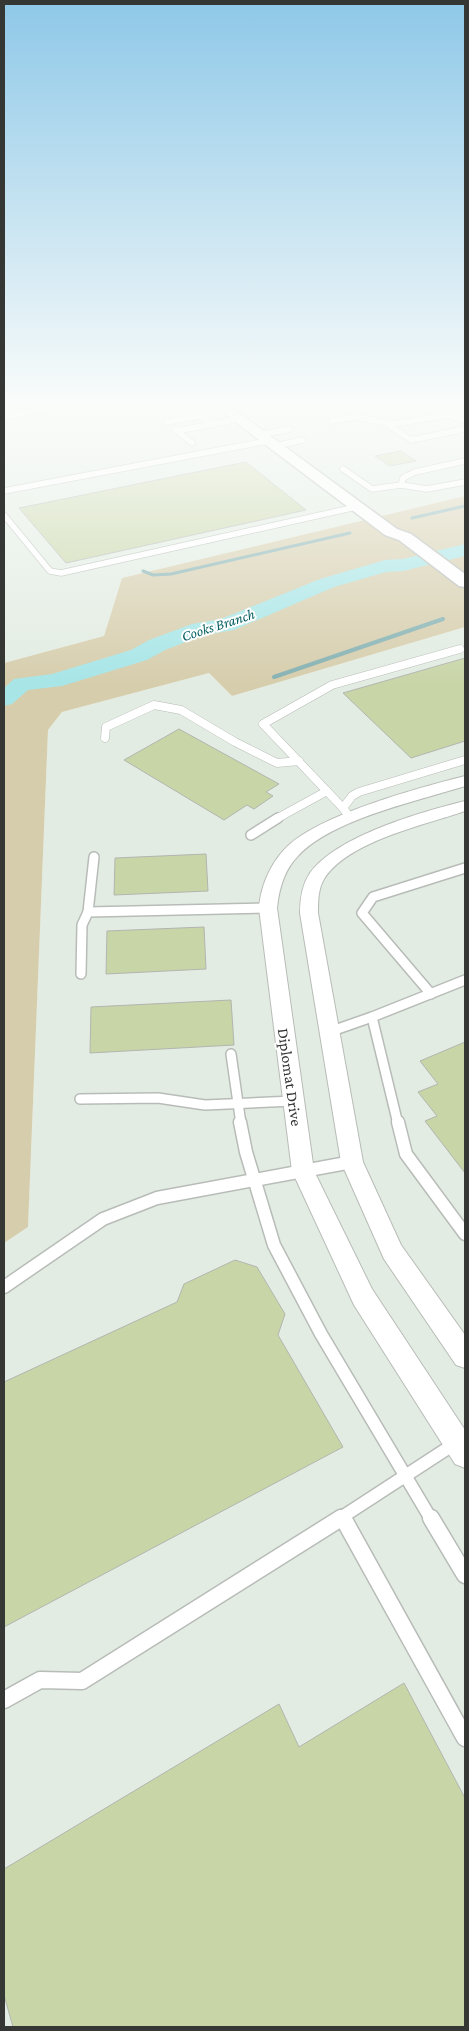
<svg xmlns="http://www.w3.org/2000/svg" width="469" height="2031" viewBox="0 0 469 2031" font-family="'Crimson Pro',serif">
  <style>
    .built { fill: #e2ece2 }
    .green { fill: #d6cdac }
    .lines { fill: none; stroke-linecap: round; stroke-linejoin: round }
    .stream-far1 { stroke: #85b1b2; stroke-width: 3 }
    .stream { stroke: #85b1b2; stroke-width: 4 }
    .river { fill: #a7e5e7; fill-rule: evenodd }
    .building { fill: #c8d5a7; stroke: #b3b5b0 }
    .service-far4-casing { stroke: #b8bcb8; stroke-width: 7 }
    .service-far3-casing { stroke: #b8bcb8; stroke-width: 9 }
    .service-far2-casing { stroke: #b8bcb8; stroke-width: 12 }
    .service-far1-casing { stroke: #b8bcb8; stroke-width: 15 }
    .service-casing { stroke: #b8bcb8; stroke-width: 19 }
    .minor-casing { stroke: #b8bcb8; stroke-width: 2 }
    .tertiary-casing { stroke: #b8bcb8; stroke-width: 3 }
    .service-far4 { stroke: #fff; stroke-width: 5.5 }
    .service-far3 { stroke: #fff; stroke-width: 8 }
    .service-far2 { stroke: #fff; stroke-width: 9 }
    .service-far1 { stroke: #fff; stroke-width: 12 }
    .service { stroke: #fff; stroke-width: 16 }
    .minor { fill: #fff; fill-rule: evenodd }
    .tertiary { fill: #fff; fill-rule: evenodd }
    .labels { text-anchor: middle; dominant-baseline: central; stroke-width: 4; stroke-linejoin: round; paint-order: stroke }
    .far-water-label { font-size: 15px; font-style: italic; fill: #045f62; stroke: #fff }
    .street-label { font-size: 16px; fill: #353735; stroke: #fff }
  </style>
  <rect width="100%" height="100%" fill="#f3f8f3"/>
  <g class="built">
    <path d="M 4,402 L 465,402 L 465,496 L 122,578 L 104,636 L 4,663 Z"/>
    <path d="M 465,627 L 465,2027 L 4,2027 L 4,1243 L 28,1227 L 48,730 L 62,712 L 209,673 L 232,696 Z"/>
  </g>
  <path class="green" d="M 465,496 L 465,627 L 232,696 L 209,673 L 62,712 L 48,730 L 28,1227 L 4,1243 L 4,663 L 104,636 L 122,578 Z"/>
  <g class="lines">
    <g class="stream-far1">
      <path d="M 412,518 L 465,506"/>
      <path d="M 143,571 L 153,575 L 171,574 L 350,533"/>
    </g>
    <path class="stream" d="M 274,677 L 443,619"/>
    <path class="river" d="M 465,544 L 465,556 L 403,571 L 386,572 L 334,587 L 234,630 L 204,635 L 165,650 L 147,660 L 62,686 L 28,690 L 12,704 L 4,706 L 4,688 L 14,679 L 52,674 L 131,650 L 149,640 L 192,624 L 221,619 L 320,579 L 385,560 L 403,559 Z"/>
  </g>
  <g class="building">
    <path d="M 401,451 L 416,461 L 390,466 L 375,456 Z"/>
    <path d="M 246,462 L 306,510 L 66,563 L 19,508 Z"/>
    <path d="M 465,658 L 465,741 L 411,758 L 343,693 Z"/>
    <path d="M 179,729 L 279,784 L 266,792 L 273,796 L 254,809 L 247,805 L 224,820 L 124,760 Z"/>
    <path d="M 206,854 L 208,891 L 114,895 L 115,858 Z"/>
    <path d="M 204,927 L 206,969 L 106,974 L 107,931 Z"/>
    <path d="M 231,1000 L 234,1045 L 90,1053 L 91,1007 Z"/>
    <path d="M 465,1042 L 465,1173 L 425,1121 L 437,1116 L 418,1092 L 438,1084 L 420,1061 Z"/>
    <path d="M 235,1260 L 257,1267 L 285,1314 L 278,1335 L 343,1447 L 4,1627 L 4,1382 L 177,1302 L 184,1284 Z"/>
    <path d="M 404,1683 L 465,1798 L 465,2027 L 13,2027 L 4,1995 L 4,1869 L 279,1704 L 299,1747 Z"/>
  </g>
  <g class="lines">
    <g class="service-far4-casing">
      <g id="service-far4">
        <path d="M 462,402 L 465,403"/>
        <path d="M 222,407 L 247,402"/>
        <path d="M 4,417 L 81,402"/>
        <path d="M 332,421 L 356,417 L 393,424 L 449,415 L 465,421"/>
        <path d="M 166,422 L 200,416 L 211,424"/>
        <path d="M 387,424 L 411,440 L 465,429"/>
        <path d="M 175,429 L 192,443"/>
        <path d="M 177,431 L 238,419"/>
        <path d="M 259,435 L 290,429"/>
        <path d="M 274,446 L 303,440"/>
        <path d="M 343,469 L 372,489 L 401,485 L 427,489 L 465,482"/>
        <path d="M 401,485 L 403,478 L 415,472 L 465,461"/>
        <path d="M 4,491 L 267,441"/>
        <path d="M 4,515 L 50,571 L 61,573 L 356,507"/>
      </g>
    </g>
    <g class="service-far3-casing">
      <g id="service-far3">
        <path d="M 105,738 L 106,727 L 154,705 L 181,710 L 235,742 L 277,763 L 299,761"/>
        <path d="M 343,808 L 263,724 L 332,685 L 460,649"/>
        <path d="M 346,812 L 343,808 L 352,796 L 359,792 L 465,760"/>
        <path d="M 276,819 L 327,791"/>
      </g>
    </g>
    <g class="service-far2-casing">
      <g id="service-far2">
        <path d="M 251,835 L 278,818"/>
        <path d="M 88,912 L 268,908"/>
        <path d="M 81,974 L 82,925 L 88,912 L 94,857"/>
        <path d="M 431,994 L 362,913 L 373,897 L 465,868"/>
        <path d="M 329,1032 L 372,1017"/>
        <path d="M 231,1054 L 241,1124"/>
        <path d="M 80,1099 L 158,1098 L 205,1105 L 293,1101"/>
        <path d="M 398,1124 L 372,1017 L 465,980"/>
      </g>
    </g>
    <g class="service-far1-casing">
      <g id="service-far1">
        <path d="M 240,1122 L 246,1152 L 274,1245 L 321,1334 L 431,1519"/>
        <path d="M 398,1122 L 406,1154 L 465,1234"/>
        <path d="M 4,1287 L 103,1219 L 157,1198 L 352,1162"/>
        <path d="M 342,1516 L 344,1519"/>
        <path d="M 339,1519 L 465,1437"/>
      </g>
    </g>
    <g class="service-casing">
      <g id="service">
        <path d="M 343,1518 L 465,1738"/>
        <path d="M 431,1518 L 465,1575"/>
        <path d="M 4,1700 L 40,1680 L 82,1681 L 341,1518"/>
      </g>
    </g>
    <g class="minor-casing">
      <g id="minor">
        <path d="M 465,776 L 465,786 C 418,801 332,819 298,856 C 284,870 279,889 277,908 L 314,1171 L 372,1289 L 465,1430 L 465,1468 L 455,1464 L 354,1305 L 292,1171 L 259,908 C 261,884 272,860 290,844 C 326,813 418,788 465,776 Z"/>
        <path d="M 465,801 L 465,811 C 425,825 348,841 324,879 C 318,889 318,902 318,913 L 363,1162 L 401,1245 L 465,1335 L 465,1368 L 456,1365 L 384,1259 L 341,1162 L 300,913 C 300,899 302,885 310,873 C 337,836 421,812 465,801 Z"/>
      </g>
    </g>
    <g class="tertiary-casing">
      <path id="tertiary" d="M 209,402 L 224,402 L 397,529 L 411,534 L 465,574 L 465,587 L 459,586 L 399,540 L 385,535 Z"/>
    </g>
    <use href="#service-far4" class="service-far4"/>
    <use href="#service-far3" class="service-far3"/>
    <use href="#service-far2" class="service-far2"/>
    <use href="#service-far1" class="service-far1"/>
    <use href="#service" class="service"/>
    <use href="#minor" class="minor"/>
    <use href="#tertiary" class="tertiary"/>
  </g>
  <linearGradient id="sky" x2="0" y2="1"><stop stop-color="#8ec8e8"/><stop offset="0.59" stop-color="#fafcfa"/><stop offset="1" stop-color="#fafcfa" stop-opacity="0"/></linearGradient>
  <rect width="469" height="686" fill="url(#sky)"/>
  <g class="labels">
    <g class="far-water-label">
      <text transform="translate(218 625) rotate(-18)">Cooks Branch</text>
    </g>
    <g class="street-label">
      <text transform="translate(290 1077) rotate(82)">Diplomat Drive</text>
    </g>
  </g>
  <rect width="469" height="2031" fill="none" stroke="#353735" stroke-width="10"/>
</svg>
